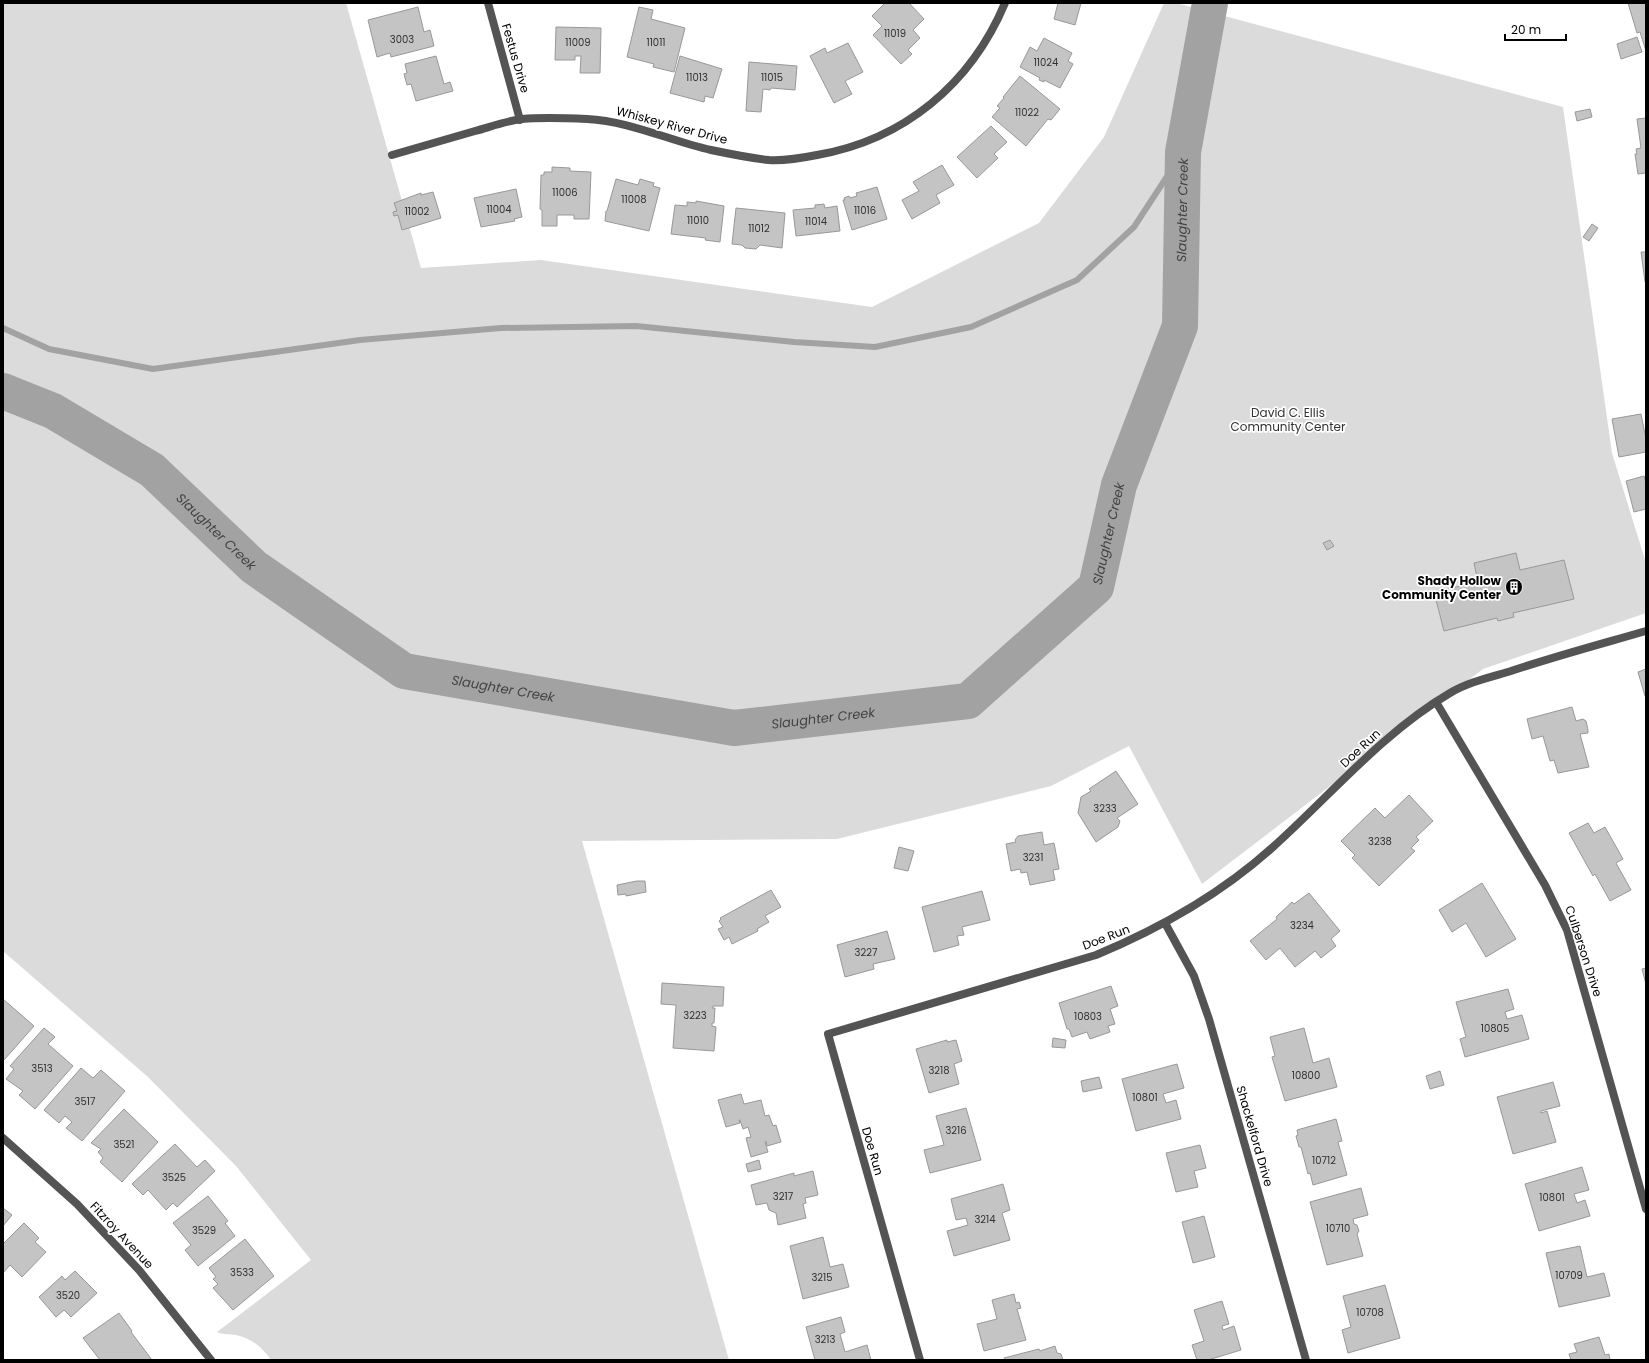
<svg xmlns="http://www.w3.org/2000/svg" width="1649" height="1363" viewBox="0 0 1649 1363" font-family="Poppins,sans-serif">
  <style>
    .green { fill: #dbdbdb }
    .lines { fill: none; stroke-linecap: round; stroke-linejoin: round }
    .stream { stroke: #a2a2a2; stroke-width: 6 }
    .river { stroke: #a2a2a2; stroke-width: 36 }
    .building { fill: #c4c4c4; stroke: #989898 }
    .street { stroke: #545454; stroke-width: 8 }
    .labels { text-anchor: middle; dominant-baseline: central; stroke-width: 3.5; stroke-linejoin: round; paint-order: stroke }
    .number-label { font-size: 10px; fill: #313131 }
    .street-label { font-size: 12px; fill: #000; stroke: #fff }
    .park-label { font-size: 12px; fill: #323232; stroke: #fff }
    .poi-label { font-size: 12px; font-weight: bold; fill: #000; stroke: #fff; text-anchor: end }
    .water-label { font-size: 13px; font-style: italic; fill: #434343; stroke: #fff }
  </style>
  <rect width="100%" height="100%" fill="#fff"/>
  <path class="green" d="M 3,3 L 346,3 L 421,268 L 541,260 L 872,307 L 1039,223 L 1104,137 L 1164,3 L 1176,3 L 1563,107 L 1612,453 L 1646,563 L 1646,613 L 1483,669 L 1202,884 L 1129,746 L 1051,786 L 837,839 L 582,841 L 729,1360 L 271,1360 C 262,1347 251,1338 236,1335 C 229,1334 223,1335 217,1332 L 311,1260 L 236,1166 L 148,1077 L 3,951 Z"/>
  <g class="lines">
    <path class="stream" d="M 3,328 L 49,349 L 153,369 L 360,340 L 501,328 L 636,326 L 794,342 L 875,347 L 971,327 L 1077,280 L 1134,227 L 1183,152"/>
    <path class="river" id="s1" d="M 3,391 L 53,411 L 152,470 L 254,567 L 404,671 L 734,728 L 968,701 L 1096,587 L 1119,485 L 1180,326 L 1183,152 L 1210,3"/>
  </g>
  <g class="building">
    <path d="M 885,3 L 909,3 L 924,19 L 913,30 L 920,38 L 908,50 L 912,54 L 901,64 L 873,35 L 882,26 L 872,16 Z"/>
    <path d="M 1058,3 L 1081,3 L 1075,25 L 1054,19 Z"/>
    <path d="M 1628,3 L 1646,3 L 1646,51 L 1640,32 L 1637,33 Z"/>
    <path d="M 418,7 L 424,32 L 430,30 L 434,46 L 391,57 L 390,53 L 377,57 L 368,20 Z"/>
    <path d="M 639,7 L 653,10 L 651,19 L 685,28 L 674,72 L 653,67 L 654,64 L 627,57 Z"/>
    <path d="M 556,27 L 601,28 L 600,73 L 580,73 L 581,56 L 575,56 L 575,60 L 555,60 Z"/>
    <path d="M 1637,37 L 1642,52 L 1621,59 L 1617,44 Z"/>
    <path d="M 1044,38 L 1072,53 L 1068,61 L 1073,64 L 1060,88 L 1044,80 L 1044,82 L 1039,80 L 1040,78 L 1020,67 L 1030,47 L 1037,51 Z"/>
    <path d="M 848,43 L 863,72 L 845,81 L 852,94 L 834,103 L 810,56 L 825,48 L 827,53 Z"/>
    <path d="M 436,56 L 444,84 L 450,82 L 453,91 L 416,101 L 411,84 L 407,85 L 404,74 L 407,73 L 405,64 Z"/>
    <path d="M 680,56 L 722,69 L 713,98 L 705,96 L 704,102 L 670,93 Z"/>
    <path d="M 749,62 L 797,66 L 795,90 L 771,88 L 770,90 L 763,89 L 761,112 L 746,111 Z"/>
    <path d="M 1020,76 L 1060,109 L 1051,120 L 1048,119 L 1026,146 L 992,117 L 1000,108 L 997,106 L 1004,98 L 1003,97 Z"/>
    <path d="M 1590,109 L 1592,117 L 1577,121 L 1575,112 Z"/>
    <path d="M 1646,118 L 1646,173 L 1638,174 L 1635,154 L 1637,154 L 1636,149 L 1641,148 L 1637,119 Z"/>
    <path d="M 991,126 L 1007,142 L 994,154 L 998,158 L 977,178 L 957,157 Z"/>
    <path d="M 942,165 L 954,185 L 936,195 L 940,203 L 912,219 L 902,200 L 919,191 L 913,182 Z"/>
    <path d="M 552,167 L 570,168 L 570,171 L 591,172 L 589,219 L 574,219 L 574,215 L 557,215 L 557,226 L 542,226 L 542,210 L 540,209 L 541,175 L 544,175 L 544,172 L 552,172 Z"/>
    <path d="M 616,179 L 638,185 L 640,179 L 654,183 L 653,186 L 660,188 L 649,231 L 605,221 L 606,211 L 607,211 Z"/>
    <path d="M 877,187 L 887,219 L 852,230 L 843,200 L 845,200 L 844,198 L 849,196 L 850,198 L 857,196 L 856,193 Z"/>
    <path d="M 516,189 L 522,217 L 514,219 L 515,221 L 481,227 L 474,198 Z"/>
    <path d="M 433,192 L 441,218 L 402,230 L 398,215 L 394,216 L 393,212 L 397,211 L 394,203 L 421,193 L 421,195 Z"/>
    <path d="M 696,201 L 724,206 L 720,242 L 705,240 L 706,238 L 671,234 L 675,205 L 687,206 L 687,202 L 696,203 Z"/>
    <path d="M 824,204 L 825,208 L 837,206 L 840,231 L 796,236 L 793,210 L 815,208 L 815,205 Z"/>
    <path d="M 736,208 L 785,213 L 782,248 L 760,245 L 756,249 L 745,248 L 742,245 L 732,244 Z"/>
    <path d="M 1592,224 L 1598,228 L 1589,241 L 1583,237 Z"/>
    <path d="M 1641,252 L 1646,252 L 1646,282 L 1645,282 Z"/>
    <path d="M 1641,414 L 1646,439 L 1646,452 L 1619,457 L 1612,419 Z"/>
    <path d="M 1644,476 L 1646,483 L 1646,509 L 1634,512 L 1626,481 Z"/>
    <path d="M 1330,540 L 1334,546 L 1327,550 L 1323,543 Z"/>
    <path d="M 1516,553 L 1520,570 L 1564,560 L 1574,599 L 1513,613 L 1514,617 L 1498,621 L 1497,618 L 1444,631 L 1434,592 L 1478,582 L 1474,563 Z"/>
    <path d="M 1646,669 L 1646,696 L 1645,696 L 1638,672 Z"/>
    <path d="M 1572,707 L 1576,721 L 1583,719 L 1586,721 L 1588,730 L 1588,733 L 1580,734 L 1589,767 L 1558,773 L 1554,760 L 1550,761 L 1543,736 L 1532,739 L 1527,719 Z"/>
    <path d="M 1116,771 L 1138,804 L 1117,818 L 1120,821 L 1118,827 L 1096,842 L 1078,813 L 1081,797 L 1091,791 L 1089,789 Z"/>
    <path d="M 1409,795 L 1433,821 L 1416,837 L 1419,840 L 1411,848 L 1415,851 L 1379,886 L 1352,858 L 1355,855 L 1341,841 L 1375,808 L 1385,818 Z"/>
    <path d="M 1588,823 L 1594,833 L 1605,827 L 1623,859 L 1616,863 L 1631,890 L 1610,901 L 1595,874 L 1593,876 L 1569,833 Z"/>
    <path d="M 1042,832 L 1044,845 L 1054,843 L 1059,869 L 1053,870 L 1055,880 L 1030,885 L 1027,872 L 1021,873 L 1020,869 L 1011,871 L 1006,844 L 1016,842 L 1015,840 L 1018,836 Z"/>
    <path d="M 899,847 L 914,851 L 908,871 L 894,868 Z"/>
    <path d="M 637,881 L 645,881 L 646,892 L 626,896 L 626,894 L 618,895 L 617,885 Z"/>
    <path d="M 1482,883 L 1516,939 L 1486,957 L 1466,923 L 1452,932 L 1439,910 Z"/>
    <path d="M 771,890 L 781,907 L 765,916 L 769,922 L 757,929 L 758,931 L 732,944 L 729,937 L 724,940 L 718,929 L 723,927 L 719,921 L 721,919 L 720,918 Z"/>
    <path d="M 982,891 L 990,920 L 962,927 L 964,935 L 957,936 L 959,945 L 934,952 L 922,907 Z"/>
    <path d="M 1309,893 L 1340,931 L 1331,939 L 1336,946 L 1321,958 L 1315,951 L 1295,967 L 1280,948 L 1266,960 L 1250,941 L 1277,919 L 1276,917 L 1292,902 L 1294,904 Z"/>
    <path d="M 887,931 L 895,959 L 873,964 L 874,969 L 845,977 L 837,945 Z"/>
    <path d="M 1646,968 L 1646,984 L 1642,969 Z"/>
    <path d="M 662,983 L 724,987 L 723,1006 L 713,1006 L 712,1008 L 715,1008 L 714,1023 L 712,1023 L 712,1026 L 716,1027 L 714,1051 L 673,1048 L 676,1005 L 661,1004 Z"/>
    <path d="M 1111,986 L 1118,1006 L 1110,1009 L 1115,1024 L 1108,1026 L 1110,1032 L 1090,1039 L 1087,1032 L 1072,1037 L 1069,1029 L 1067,1029 L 1059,1003 Z"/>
    <path d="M 1508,989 L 1514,1009 L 1505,1012 L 1507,1019 L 1522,1015 L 1529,1039 L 1465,1057 L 1460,1039 L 1466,1037 L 1456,1002 Z"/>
    <path d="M 3,999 L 34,1026 L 4,1060 L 3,1059 Z"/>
    <path d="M 44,1028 L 55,1037 L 48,1044 L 73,1066 L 35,1109 L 19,1095 L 23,1091 L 6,1079 L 14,1069 L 10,1066 Z"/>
    <path d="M 1304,1028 L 1313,1063 L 1329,1058 L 1337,1087 L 1285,1101 L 1272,1057 L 1275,1056 L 1270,1037 Z"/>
    <path d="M 1053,1038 L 1066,1040 L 1065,1048 L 1052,1047 Z"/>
    <path d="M 947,1040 L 947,1042 L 956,1040 L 962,1061 L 954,1064 L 959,1084 L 929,1093 L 916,1049 Z"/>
    <path d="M 1177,1064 L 1184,1088 L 1163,1094 L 1166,1103 L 1176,1100 L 1181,1119 L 1136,1131 L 1122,1079 Z"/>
    <path d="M 81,1068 L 93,1078 L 101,1070 L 125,1091 L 82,1141 L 66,1128 L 72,1122 L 65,1116 L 59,1123 L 44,1110 Z"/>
    <path d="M 1440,1071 L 1444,1085 L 1430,1089 L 1426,1076 Z"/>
    <path d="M 1099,1077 L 1102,1088 L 1083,1092 L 1081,1081 Z"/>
    <path d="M 1553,1082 L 1560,1106 L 1541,1111 L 1541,1113 L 1547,1111 L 1556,1142 L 1513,1154 L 1497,1097 Z"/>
    <path d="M 741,1094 L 744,1104 L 761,1100 L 765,1116 L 769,1115 L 773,1126 L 776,1125 L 781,1142 L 767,1146 L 766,1141 L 765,1142 L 768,1152 L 751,1157 L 746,1138 L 751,1137 L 748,1127 L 743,1129 L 740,1120 L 739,1120 L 740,1123 L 726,1127 L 718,1100 Z"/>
    <path d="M 966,1108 L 981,1160 L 930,1173 L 924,1150 L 944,1145 L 936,1116 Z"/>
    <path d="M 124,1109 L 158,1142 L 122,1182 L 100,1162 L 103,1158 L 98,1152 L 101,1149 L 91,1143 Z"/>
    <path d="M 1336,1119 L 1342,1141 L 1338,1142 L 1347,1175 L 1313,1185 L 1310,1173 L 1308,1174 L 1301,1147 L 1299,1147 L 1296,1136 L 1298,1135 L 1297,1130 Z"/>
    <path d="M 175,1144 L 197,1167 L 205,1160 L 215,1171 L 177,1207 L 173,1203 L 166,1210 L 148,1190 L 143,1195 L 132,1184 Z"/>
    <path d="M 1200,1145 L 1206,1168 L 1194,1171 L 1198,1187 L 1176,1192 L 1166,1153 Z"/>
    <path d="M 759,1160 L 761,1169 L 748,1172 L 746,1164 Z"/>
    <path d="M 1582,1167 L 1589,1190 L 1574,1194 L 1577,1203 L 1585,1200 L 1590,1216 L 1539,1231 L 1525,1184 Z"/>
    <path d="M 813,1171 L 818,1195 L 805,1198 L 806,1203 L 803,1204 L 806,1218 L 778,1225 L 776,1213 L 769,1210 L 767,1203 L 756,1205 L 751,1185 L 794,1173 L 794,1176 Z"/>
    <path d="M 1003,1184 L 1010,1210 L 1002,1213 L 1010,1240 L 954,1256 L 947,1231 L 968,1225 L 966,1218 L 956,1220 L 951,1199 Z"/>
    <path d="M 1361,1188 L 1368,1215 L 1353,1219 L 1354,1224 L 1357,1225 L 1359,1231 L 1357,1234 L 1363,1256 L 1327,1265 L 1310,1202 Z"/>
    <path d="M 208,1196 L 228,1221 L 225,1223 L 235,1236 L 198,1266 L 185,1250 L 191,1245 L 173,1223 Z"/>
    <path d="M 3,1208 L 12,1215 L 3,1226 Z"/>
    <path d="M 1204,1216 L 1215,1257 L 1193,1263 L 1182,1222 Z"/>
    <path d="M 24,1223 L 39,1238 L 35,1242 L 46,1252 L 22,1277 L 10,1265 L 3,1273 L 3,1244 Z"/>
    <path d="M 823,1237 L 830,1267 L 843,1264 L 849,1287 L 803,1299 L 790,1246 Z"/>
    <path d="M 245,1239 L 274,1276 L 233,1310 L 213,1288 L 218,1284 L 213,1279 L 216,1277 L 209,1268 Z"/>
    <path d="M 1580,1246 L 1587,1277 L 1604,1273 L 1610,1296 L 1559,1307 L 1546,1253 Z"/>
    <path d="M 75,1271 L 97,1293 L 71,1317 L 64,1310 L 56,1317 L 39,1297 L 62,1276 L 65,1280 Z"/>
    <path d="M 1385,1285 L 1400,1338 L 1348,1353 L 1342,1330 L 1351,1327 L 1343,1296 Z"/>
    <path d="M 1014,1294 L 1016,1303 L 1019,1302 L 1021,1308 L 1017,1309 L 1026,1340 L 984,1351 L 977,1324 L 997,1319 L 992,1300 Z"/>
    <path d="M 1222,1301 L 1229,1324 L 1222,1326 L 1223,1330 L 1234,1326 L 1241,1350 L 1208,1360 L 1197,1360 L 1192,1345 L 1204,1341 L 1194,1310 Z"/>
    <path d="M 119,1313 L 132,1331 L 131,1332 L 152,1360 L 100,1360 L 83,1338 Z"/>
    <path d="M 841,1317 L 845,1332 L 840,1334 L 845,1352 L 867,1345 L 871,1360 L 815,1360 L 806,1327 Z"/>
    <path d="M 1599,1337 L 1605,1355 L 1609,1354 L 1610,1360 L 1571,1360 L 1569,1354 L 1577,1352 L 1574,1344 Z"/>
    <path d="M 1055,1346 L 1057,1353 L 1061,1354 L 1063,1360 L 1005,1360 L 1004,1358 L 1039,1349 L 1040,1351 Z"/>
  </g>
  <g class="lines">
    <g class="street">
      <path d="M 488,3 L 520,120"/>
      <path d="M 392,155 C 419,147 447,139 475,131 C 490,127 506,121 522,119 C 543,117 566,118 587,119 C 630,121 670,141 711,150 C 730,154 750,158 769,160 C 785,161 802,158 817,155 C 904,140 971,84 1005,3"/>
      <path d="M 1436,702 L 1545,885 L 1567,930 L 1646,1209"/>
      <path d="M 1165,923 L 1194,976 L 1209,1019 L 1306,1360"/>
      <path d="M 3,1138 L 77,1204 L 139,1270 L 211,1360"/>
      <path d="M 920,1360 L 828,1034 L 1096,955 C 1161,928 1221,894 1273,847 C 1331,795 1382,733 1450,693 C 1468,682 1491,677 1511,671 C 1556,656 1601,644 1646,631"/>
    </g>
  </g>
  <defs>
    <g id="building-disc" transform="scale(0.9)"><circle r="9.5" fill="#000" stroke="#fff"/><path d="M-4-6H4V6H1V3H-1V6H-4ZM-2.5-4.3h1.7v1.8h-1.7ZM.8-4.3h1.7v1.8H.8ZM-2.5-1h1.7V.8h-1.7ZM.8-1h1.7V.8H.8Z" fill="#fff"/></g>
  </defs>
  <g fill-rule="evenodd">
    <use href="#building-disc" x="1514" y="587"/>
  </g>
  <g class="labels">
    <g class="number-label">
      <text x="895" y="33">11019</text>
      <text x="402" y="39">3003</text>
      <text x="578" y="42">11009</text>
      <text x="656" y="42">11011</text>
      <text x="1046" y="62">11024</text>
      <text x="697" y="77">11013</text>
      <text x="772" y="77">11015</text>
      <text x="1027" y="112">11022</text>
      <text x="565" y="192">11006</text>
      <text x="634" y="199">11008</text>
      <text x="499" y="209">11004</text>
      <text x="865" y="210">11016</text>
      <text x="417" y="211">11002</text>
      <text x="698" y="220">11010</text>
      <text x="816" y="221">11014</text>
      <text x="759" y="228">11012</text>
      <text x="1105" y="808">3233</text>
      <text x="1380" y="841">3238</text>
      <text x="1033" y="857">3231</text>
      <text x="1302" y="925">3234</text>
      <text x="866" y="952">3227</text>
      <text x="695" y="1015">3223</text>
      <text x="1088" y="1016">10803</text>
      <text x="1495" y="1028">10805</text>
      <text x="42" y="1068">3513</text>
      <text x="939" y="1070">3218</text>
      <text x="1306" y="1075">10800</text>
      <text x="1145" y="1097">10801</text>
      <text x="85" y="1101">3517</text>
      <text x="956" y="1130">3216</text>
      <text x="124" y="1144">3521</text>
      <text x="1324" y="1160">10712</text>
      <text x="174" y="1177">3525</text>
      <text x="783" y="1196">3217</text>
      <text x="1552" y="1197">10801</text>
      <text x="985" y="1219">3214</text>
      <text x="1338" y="1228">10710</text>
      <text x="204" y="1230">3529</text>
      <text x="242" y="1272">3533</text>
      <text x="1569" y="1275">10709</text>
      <text x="822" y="1277">3215</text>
      <text x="68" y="1295">3520</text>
      <text x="1370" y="1312">10708</text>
      <text x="825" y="1339">3213</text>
    </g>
    <g class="street-label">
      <text transform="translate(516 58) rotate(74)">Festus Drive</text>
      <text transform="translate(672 125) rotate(15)">Whiskey River Drive</text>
      <text transform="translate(1360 748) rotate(-43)">Doe Run</text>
      <text transform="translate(1106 937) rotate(-21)">Doe Run</text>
      <text transform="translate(1584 951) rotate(72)">Culberson Drive</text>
      <text transform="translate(1255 1136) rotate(74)">Shackelford Drive</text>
      <text transform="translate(873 1151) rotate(74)">Doe Run</text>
      <text transform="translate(122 1235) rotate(47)">Fitzroy Avenue</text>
    </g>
    <g class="park-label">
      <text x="1288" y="412">David C. Ellis<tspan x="1288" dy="14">Community Center</tspan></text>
    </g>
    <g class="poi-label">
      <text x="1501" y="580">Shady Hollow<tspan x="1501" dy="14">Community Center</tspan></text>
    </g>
    <g class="water-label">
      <text stroke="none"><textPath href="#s1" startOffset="1625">Slaughter Creek</textPath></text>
      <text stroke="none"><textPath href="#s1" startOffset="258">Slaughter Creek</textPath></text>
      <text stroke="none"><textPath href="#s1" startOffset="1289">Slaughter Creek</textPath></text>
      <text stroke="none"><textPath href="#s1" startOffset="593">Slaughter Creek</textPath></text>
      <text stroke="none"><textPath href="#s1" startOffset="917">Slaughter Creek</textPath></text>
    </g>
  </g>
  <rect width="1649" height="1363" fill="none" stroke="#000000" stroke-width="8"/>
  <path d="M1505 34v6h61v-6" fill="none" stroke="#000000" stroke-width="2"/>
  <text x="1511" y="34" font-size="12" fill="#000000" stroke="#ffffff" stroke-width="3" paint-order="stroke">20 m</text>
</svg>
